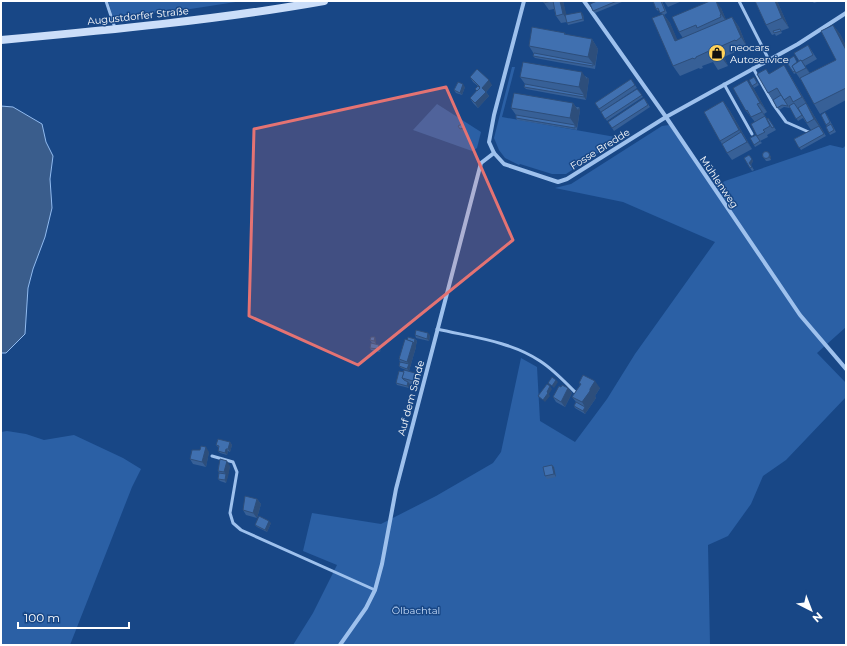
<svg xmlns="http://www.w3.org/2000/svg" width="847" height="646" viewBox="0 0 847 646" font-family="Montserrat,sans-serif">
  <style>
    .green { fill: #2b60a5 }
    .water { fill: #3a5d8c; stroke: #91bbf0 }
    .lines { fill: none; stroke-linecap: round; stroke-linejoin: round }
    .service { stroke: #9ec1ed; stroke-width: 3 }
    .minor { stroke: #9ec1ed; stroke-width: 4 }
    .secondary { stroke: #cbdef9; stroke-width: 8 }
    .wall { fill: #376097 }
    .shaded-wall { fill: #2d4e7b }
    .building { fill: #4070b0; stroke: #2d4e7b }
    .marked { fill: #e47373; fill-opacity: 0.2; stroke: #e47373; stroke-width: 3; stroke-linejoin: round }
    .labels { text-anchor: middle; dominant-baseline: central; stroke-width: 3; stroke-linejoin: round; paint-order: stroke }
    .street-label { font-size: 10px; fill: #fff; stroke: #184786 }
    .poi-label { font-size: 10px; fill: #fff; stroke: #184786; text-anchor: start }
    .park-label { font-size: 10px; fill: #c4dbf9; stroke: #184786 }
  </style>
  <rect width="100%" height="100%" fill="#184786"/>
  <g class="green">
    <path d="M 108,1 L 242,1 L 184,10 L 113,17 Z"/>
    <path d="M 512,67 L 515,67 L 502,117 L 621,138 L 566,174 L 552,174 L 520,164 L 519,165 L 505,158 L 499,150 L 494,138 Z"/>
    <path d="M 437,104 L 481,132 L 477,148 L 472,151 L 413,130 Z"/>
    <path d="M 669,125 L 715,186 L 725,181 L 830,145 L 843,148 L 846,145 L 846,327 L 817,353 L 846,383 L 846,397 L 786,460 L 763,476 L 751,504 L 728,536 L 708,545 L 710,645 L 293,645 L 313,613 L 337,565 L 303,551 L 312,513 L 381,524 L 436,496 L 493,463 L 501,452 L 521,358 L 537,367 L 540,421 L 575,442 L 607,399 L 635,354 L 715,242 L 623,202 L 555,188 L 571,184 L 662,126 Z"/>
    <path d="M 7,431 L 26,434 L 44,440 L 74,435 L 123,458 L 141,469 L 132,487 L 70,645 L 1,645 L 1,432 Z"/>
  </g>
  <path class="water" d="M 1,106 L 13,107 L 42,124 L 46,142 L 53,156 L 50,179 L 52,208 L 45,237 L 33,269 L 28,288 L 25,334 L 6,353 L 1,353 Z"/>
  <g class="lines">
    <g class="service">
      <path d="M 106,1 L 115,28"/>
      <path d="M 739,1 L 769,60"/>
      <path d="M 753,68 L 773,104 L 786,122 L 811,133"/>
      <path d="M 724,84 L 752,134"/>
      <path d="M 437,329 C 471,337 510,341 540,361 C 554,370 565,382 577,394"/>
      <path d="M 212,456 L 233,462 L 237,472 L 230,513 L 233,523 L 241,530 L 375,590"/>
    </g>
    <g class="minor">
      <path d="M 524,1 L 494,115 L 489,142 L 494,153 L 504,164 L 558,182 L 567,179 L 666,117 L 798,44 L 846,13"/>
      <path d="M 584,1 L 666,117 L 800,315 L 846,369"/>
      <path d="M 340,645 L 366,608 L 375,590 L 382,564 L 396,489 L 481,163 L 494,153"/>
    </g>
    <path class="secondary" d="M 1,40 C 109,30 217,20 324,1"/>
  </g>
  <g class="wall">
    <path d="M 543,1 L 563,1 L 566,15 L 583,14 L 584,21 L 568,25 L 567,22 L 561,23 L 556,16 L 554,9 L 549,10 L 544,3 Z"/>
    <path d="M 597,1 L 622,1 L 622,2 L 595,13 L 593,11 Z"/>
    <path d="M 662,1 L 667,13 L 664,15 L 670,23 L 677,40 L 683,38 L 679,32 L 721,8 L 726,20 L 732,17 L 739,27 L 747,47 L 742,51 L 742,49 L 724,57 L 728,66 L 718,70 L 713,62 L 702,66 L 703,68 L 700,69 L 699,68 L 680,76 L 673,66 L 662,14 L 659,10 L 658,11 L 656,9 Z"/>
    <path d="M 664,1 L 682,1 L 668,7 Z"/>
    <path d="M 755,1 L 777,1 L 789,28 L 781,31 L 782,33 L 776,36 L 775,34 L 772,35 L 766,25 Z"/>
    <path d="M 812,1 L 820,1 L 814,3 Z"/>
    <path d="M 833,25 L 840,34 L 846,46 L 846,100 L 820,114 L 814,104 L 803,83 L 796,73 L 794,74 L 786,61 L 798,62 L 799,61 L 808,45 L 817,59 L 805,66 L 810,73 L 836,60 Z"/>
    <path d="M 565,33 L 566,35 L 592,39 L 598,49 L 595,69 L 535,58 L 533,56 L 534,54 L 529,46 Z"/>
    <path d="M 769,73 L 790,75 L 826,136 L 801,150 L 794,139 L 811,130 L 803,118 L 798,121 L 790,108 L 784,107 L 779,110 L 768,93 Z"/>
    <path d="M 585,76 L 589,79 L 586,100 L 526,89 L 524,87 L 525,84 L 520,77 Z"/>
    <path d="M 470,77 L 492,85 L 486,92 L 489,96 L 478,108 L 473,103 L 470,98 L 477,91 L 475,89 L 478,86 L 473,82 Z"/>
    <path d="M 754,77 L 759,85 L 754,88 L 749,80 Z"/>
    <path d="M 631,79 L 637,88 L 601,112 L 595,103 Z"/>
    <path d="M 747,80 L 754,89 L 767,112 L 764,114 L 767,119 L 768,118 L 776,130 L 767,135 L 768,137 L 760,141 L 762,143 L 755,147 L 750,138 L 756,135 L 755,122 L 746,111 Z"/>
    <path d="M 465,87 L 462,95 L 456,93 L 454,90 Z"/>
    <path d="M 637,89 L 643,97 L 607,121 L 601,112 Z"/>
    <path d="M 644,98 L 650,107 L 614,131 L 608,122 Z"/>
    <path d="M 723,101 L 730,111 L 752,149 L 732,160 L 727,153 L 704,112 Z"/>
    <path d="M 573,103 L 576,107 L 579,107 L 580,110 L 577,130 L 517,120 L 516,118 L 516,115 L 511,108 Z"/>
    <path d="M 827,115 L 836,132 L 830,135 L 829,133 L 827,126 L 826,125 Z"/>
    <path d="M 462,124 L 465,131 L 461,132 L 460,129 Z"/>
    <path d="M 768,152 L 771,157 L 771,160 L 768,161 L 766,161 L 763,156 Z"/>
    <path d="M 749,155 L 753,161 L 751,165 L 754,170 L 752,171 L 744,158 Z"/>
    <path d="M 415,335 L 430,335 L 429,341 L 416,338 Z"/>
    <path d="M 415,339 L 417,341 L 416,345 L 416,347 L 409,371 L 401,368 L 399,366 L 400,362 L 399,359 L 407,340 Z"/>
    <path d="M 370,340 L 376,340 L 376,344 L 372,343 Z"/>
    <path d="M 379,345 L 381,347 L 380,352 L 371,350 L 370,348 Z"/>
    <path d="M 404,372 L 415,373 L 418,378 L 416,386 L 410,384 L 409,388 L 397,385 L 396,383 Z"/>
    <path d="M 579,383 L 600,388 L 595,396 L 596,398 L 585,414 L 575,408 L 574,406 L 576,402 L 572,397 L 580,385 Z"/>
    <path d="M 561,387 L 568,388 L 572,393 L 565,407 L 556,402 L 553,397 Z"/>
    <path d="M 230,442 L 232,445 L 230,452 L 228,451 L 227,455 L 220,453 L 218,451 L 219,448 L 216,445 Z"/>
    <path d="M 200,450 L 209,452 L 206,467 L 193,464 L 190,459 Z"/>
    <path d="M 552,465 L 554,467 L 556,477 L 547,479 L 545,476 Z"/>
    <path d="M 230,466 L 226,483 L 220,481 L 218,479 L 219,473 L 218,471 Z"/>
    <path d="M 257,499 L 261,504 L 257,518 L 246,515 L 243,510 Z"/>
    <path d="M 271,523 L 267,532 L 257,527 L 255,525 Z"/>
  </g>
  <g class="shaded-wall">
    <path d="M 560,1 L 563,1 L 568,21 L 563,14 Z"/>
    <path d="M 716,1 L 721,8 L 728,24 L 721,14 Z"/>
    <path d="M 775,1 L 777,1 L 789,28 L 782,18 Z"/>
    <path d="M 581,12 L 583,14 L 584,21 L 583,19 Z"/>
    <path d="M 663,14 L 670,23 L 682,50 L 675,41 Z"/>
    <path d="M 732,17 L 739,27 L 747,47 L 741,37 Z"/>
    <path d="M 833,25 L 840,34 L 846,46 L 846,50 Z"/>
    <path d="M 592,39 L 598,49 L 595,66 L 588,57 Z"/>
    <path d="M 717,48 L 724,57 L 728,66 L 721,57 Z"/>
    <path d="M 801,60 L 808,70 L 812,77 L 806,68 Z"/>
    <path d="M 784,65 L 790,75 L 826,136 L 814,119 L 806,103 L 810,110 L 802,97 Z"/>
    <path d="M 582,72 L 587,79 L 587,77 L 589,79 L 586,100 L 584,97 L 584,95 L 579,87 Z"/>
    <path d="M 489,80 L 492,85 L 486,92 L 489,96 L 478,108 L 475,103 L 482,88 Z"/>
    <path d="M 747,80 L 754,89 L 767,112 L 760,103 Z"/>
    <path d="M 463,84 L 465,87 L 462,95 L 460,93 Z"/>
    <path d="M 723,101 L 730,111 L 746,139 L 739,130 Z"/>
    <path d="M 573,103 L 578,110 L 579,107 L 580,110 L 577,128 L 570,118 Z"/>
    <path d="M 757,104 L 764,114 L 772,128 Z"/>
    <path d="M 741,132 L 746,139 L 752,149 L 747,142 Z"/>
    <path d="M 770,155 L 771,157 L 771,160 L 769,157 Z"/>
    <path d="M 752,159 L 753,161 L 751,165 L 754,170 L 749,163 Z"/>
    <path d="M 428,333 L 430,335 L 429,341 L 427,339 Z"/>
    <path d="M 375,337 L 376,340 L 376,344 L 374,341 Z"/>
    <path d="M 415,339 L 417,341 L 416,345 L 416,347 L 409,371 L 407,369 L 409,364 L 407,362 L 413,342 Z"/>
    <path d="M 379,345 L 381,347 L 380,352 L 378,349 Z"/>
    <path d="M 415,373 L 418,378 L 416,386 L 413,381 Z"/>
    <path d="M 556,380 L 558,382 L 554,388 L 552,386 Z"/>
    <path d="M 595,381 L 600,388 L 595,396 L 596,398 L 585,414 L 583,411 L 585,407 L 582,402 Z"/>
    <path d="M 408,382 L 410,384 L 409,388 L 407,386 Z"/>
    <path d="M 550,386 L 552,389 L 549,394 L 550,396 L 545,402 L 543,400 Z"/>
    <path d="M 568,388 L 572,393 L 565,407 L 561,402 Z"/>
    <path d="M 230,442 L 232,445 L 230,452 L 228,449 Z"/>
    <path d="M 206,447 L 209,452 L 206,467 L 202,462 Z"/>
    <path d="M 226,449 L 228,451 L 227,455 L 225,453 Z"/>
    <path d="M 227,461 L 230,466 L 228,477 L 224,472 Z"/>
    <path d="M 552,465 L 554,467 L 556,477 L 554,474 Z"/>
    <path d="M 226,474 L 228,477 L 226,483 L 225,480 Z"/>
    <path d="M 257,499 L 261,504 L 257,518 L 253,513 Z"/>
    <path d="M 269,521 L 271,523 L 267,532 L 265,530 Z"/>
  </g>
  <g class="building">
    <path d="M 543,1 L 551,1 L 544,3 Z"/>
    <path d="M 553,1 L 560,1 L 563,14 L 556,16 Z"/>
    <path d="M 597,1 L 617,1 L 593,11 L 590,4 Z"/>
    <path d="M 653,1 L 661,1 L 665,11 L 660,13 L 658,8 L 656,9 Z"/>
    <path d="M 710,1 L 716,1 L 721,14 L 720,15 L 721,17 L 697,28 L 696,25 L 679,32 L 672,17 Z"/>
    <path d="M 755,1 L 775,1 L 782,18 L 766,25 Z"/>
    <path d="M 581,12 L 583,19 L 567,23 L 565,15 Z"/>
    <path d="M 663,14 L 675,41 L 732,17 L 741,37 L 736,41 L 735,40 L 717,48 L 721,57 L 712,60 L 709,51 L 696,57 L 696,58 L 694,59 L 693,58 L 673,66 L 652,18 Z"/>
    <path d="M 833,25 L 846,50 L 846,88 L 814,104 L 800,78 L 836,60 L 821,31 Z"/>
    <path d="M 532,27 L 565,33 L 564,34 L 592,39 L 588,57 L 529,46 Z"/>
    <path d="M 780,29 L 781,31 L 774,33 L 773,31 Z"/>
    <path d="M 808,45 L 813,55 L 802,61 L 801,60 L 799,61 L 794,53 Z"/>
    <path d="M 534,53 L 593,64 L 593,66 L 533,56 Z"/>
    <path d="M 794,56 L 797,62 L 792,66 L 795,71 L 793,72 L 786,61 Z"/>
    <path d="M 801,60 L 806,68 L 796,73 L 792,66 Z"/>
    <path d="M 523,62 L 582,72 L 579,87 L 520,77 Z"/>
    <path d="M 784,65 L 802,97 L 793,102 L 790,96 L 784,100 L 777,88 L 768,93 L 757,74 L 766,69 L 769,74 Z"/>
    <path d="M 477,69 L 489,80 L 482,88 L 486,92 L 475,103 L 470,98 L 480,87 L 470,77 Z"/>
    <path d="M 754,77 L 757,83 L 752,86 L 749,80 Z"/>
    <path d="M 631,79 L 635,85 L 599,109 L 595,103 Z"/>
    <path d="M 747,80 L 760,103 L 757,104 L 762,112 L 751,117 L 747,110 L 746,111 L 733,88 Z"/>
    <path d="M 458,82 L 463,84 L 460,93 L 454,90 Z"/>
    <path d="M 525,84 L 584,95 L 584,97 L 524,87 Z"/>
    <path d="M 478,86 L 480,88 L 477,91 L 475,89 Z"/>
    <path d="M 637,89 L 642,95 L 605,119 L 601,112 Z"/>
    <path d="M 514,93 L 573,103 L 570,118 L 511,108 Z"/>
    <path d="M 781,95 L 788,106 L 782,105 L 777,108 L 773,100 Z"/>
    <path d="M 644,98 L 648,105 L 612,128 L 608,122 Z"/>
    <path d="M 723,101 L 739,130 L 720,141 L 704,112 Z"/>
    <path d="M 794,103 L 802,115 L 796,119 L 789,106 Z"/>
    <path d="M 806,103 L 814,119 L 807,123 L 798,108 Z"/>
    <path d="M 825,112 L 830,122 L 826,125 L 821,115 Z"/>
    <path d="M 516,115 L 575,125 L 575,128 L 516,118 Z"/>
    <path d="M 765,116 L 770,126 L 763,130 L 765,132 L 757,136 L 751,124 Z"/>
    <path d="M 768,118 L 774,127 L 772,128 L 767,119 Z"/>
    <path d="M 462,124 L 463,128 L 460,129 L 458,126 Z"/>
    <path d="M 831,124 L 834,130 L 829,133 L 826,127 Z"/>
    <path d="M 819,126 L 824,134 L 799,148 L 794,139 Z"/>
    <path d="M 741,132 L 747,142 L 727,153 L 722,144 Z"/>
    <path d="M 756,135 L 760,141 L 754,145 L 750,138 Z"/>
    <circle cx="766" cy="155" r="3.5"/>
    <path d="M 749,155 L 752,159 L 749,163 L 752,167 L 750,168 L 744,158 Z"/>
    <path d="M 416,330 L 428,333 L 427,339 L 415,335 Z"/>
    <path d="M 371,337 L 375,337 L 374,341 L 370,340 Z"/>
    <path d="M 408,337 L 415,339 L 414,343 L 413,342 L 407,340 Z"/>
    <path d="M 405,339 L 413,342 L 407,362 L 399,359 Z"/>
    <path d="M 371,343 L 379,345 L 378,349 L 370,348 Z"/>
    <path d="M 400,362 L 409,364 L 407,369 L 399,366 Z"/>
    <path d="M 404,370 L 415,373 L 413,381 L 402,378 Z"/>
    <path d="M 399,371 L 404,372 L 402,378 L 404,380 L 408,382 L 407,386 L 396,383 Z"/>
    <path d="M 583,375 L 595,381 L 590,389 L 590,391 L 582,402 L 572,397 L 581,384 L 579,383 Z"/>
    <path d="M 552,377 L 556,380 L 552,386 L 548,383 Z"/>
    <path d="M 547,384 L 550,386 L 547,392 L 548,393 L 543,400 L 538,396 Z"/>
    <path d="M 562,385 L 568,388 L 561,402 L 553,397 L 559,386 L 561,387 Z"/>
    <path d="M 576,402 L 585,407 L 583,411 L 574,406 Z"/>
    <path d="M 218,439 L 230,442 L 228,449 L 226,449 L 225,453 L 218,451 L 219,446 L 216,445 Z"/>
    <path d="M 201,446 L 206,447 L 202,462 L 190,459 L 192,450 L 200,450 Z"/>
    <path d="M 220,459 L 227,461 L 224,472 L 218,471 Z"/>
    <path d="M 552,465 L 554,474 L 545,476 L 543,467 Z"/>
    <path d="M 219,473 L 226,474 L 225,480 L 218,479 Z"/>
    <path d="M 245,496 L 257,499 L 253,513 L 243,510 Z"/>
    <path d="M 259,516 L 269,521 L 265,530 L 255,525 Z"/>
  </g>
  <path class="marked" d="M 446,87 L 513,240 L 358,365 L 249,316 L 254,129 Z"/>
  <defs>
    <g id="shop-disc" transform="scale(0.9)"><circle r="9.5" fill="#ffd25a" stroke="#184786"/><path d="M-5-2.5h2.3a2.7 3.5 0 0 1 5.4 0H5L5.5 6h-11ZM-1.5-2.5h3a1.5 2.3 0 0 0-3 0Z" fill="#111"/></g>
  </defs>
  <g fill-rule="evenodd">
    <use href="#shop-disc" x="717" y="53"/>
  </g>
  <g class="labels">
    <g class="street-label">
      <text transform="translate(138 16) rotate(-6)">Augustdorfer Straße</text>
      <text transform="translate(600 149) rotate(-32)">Fosse Bredde</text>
      <text transform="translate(719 182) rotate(56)">Mühlenweg</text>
      <text transform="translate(411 398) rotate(-75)">Auf dem Sande</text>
    </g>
    <g class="poi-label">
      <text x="730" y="47">neocars<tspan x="730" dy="12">Autoservice</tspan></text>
    </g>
    <g class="park-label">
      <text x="416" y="610">Ölbachtal</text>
    </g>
  </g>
  <rect width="847" height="646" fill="none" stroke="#ffffff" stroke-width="4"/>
  <g transform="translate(811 610) rotate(138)" stroke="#184786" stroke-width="3" paint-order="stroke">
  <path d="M0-3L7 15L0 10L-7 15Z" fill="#ffffff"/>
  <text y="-6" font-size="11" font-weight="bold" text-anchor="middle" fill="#ffffff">N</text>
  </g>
  <path d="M18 622v6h111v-6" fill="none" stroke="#ffffff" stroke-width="2"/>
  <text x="24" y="622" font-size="12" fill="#ffffff" stroke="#184786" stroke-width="3" paint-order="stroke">100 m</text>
</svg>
